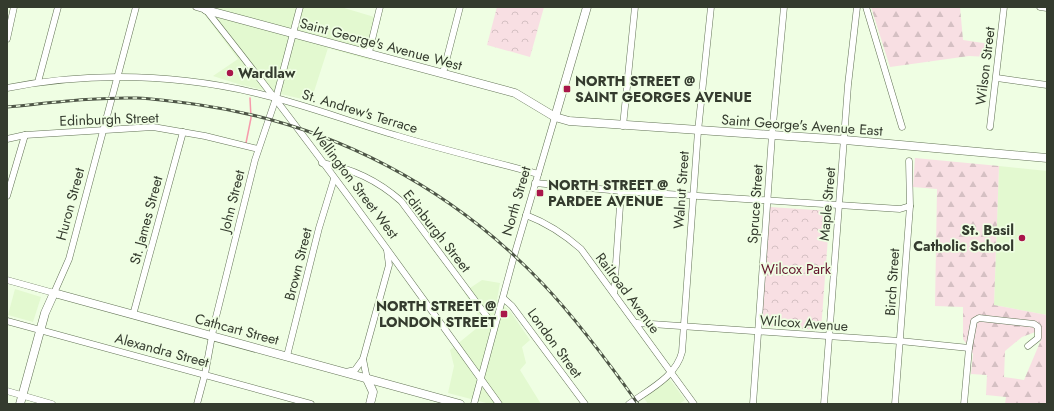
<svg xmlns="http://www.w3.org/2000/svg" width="1054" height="411" viewBox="0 0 1054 411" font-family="Jost,sans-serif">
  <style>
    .built { fill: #e3f9d0 }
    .forest { fill: url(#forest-firs); fill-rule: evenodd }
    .park { fill: url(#park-crowns) }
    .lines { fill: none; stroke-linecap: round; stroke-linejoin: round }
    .stream { stroke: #f69aab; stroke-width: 1.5 }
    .minor-casing { stroke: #637356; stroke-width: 7 }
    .major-casing { stroke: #637356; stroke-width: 9 }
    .minor { stroke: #fff; stroke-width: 6 }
    .major { stroke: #fff; stroke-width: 8 }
    .rail-casing { stroke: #4e5647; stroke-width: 3 }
    .rail { stroke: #effee3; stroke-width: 1.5; stroke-dasharray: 4.5; stroke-linecap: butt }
    .poi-dot { fill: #a9164a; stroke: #effee3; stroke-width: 1.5 }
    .labels { text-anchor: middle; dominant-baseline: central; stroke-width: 3.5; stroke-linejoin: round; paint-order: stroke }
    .street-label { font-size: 14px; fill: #343b2e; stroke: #effee3 }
    .poi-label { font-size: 14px; font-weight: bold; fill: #343b2e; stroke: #effee3; text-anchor: start }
    .park-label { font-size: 14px; fill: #61102a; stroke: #effee3 }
  </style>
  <defs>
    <pattern id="forest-firs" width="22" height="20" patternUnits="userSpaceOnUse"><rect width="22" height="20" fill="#f8dfe3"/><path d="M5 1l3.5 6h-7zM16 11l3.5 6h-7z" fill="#d5c0c3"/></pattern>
    <pattern id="park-crowns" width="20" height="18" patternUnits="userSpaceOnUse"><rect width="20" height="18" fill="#f8dfe3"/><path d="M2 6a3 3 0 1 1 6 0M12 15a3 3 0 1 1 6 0" fill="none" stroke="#d5c0c3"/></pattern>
  </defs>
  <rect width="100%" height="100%" fill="#effee3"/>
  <g class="built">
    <path d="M 199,7 L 341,7 L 381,19 L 370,60 L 328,48 L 311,101 L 238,84 L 213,76 L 238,59 Z"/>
    <path d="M 999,166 L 1047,171 L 1047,315 L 994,305 Z"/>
    <path d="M 482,280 L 500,283 L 497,300 L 510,311 L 530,340 L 522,347 L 526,363 L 520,370 L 541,404 L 490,404 L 448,393 L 454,366 L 450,350 L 483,323 L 464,292 Z"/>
    <path d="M 15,289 L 41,297 L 33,322 L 8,315 Z"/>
    <path d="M 669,378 L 685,400 L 679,404 L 648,404 L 644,398 Z"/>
  </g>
  <g class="forest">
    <path d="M 871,7 L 960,7 L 963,40 L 990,44 L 989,57 L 969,56 L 890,67 Z"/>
    <path d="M 915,158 L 999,166 L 994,305 L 1047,315 L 1047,404 L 1005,404 L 1006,397 L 986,395 L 987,375 L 971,374 L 973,354 L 963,339 L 963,307 L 935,306 L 937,189 L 913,187 ZM 1038,331 L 1041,340 L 1024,380 L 1004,377 L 1005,351 L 1022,337 Z"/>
  </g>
  <g class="park">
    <path d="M 497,7 L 544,7 L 530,57 L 487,45 Z"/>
    <path d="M 770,207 L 830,211 L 821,330 L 761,326 Z"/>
  </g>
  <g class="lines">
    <path class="stream" d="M 246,143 L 251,118 L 250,98"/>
    <g class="minor-casing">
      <g id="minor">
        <path d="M 196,7 L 206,10 C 308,138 403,271 499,404"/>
        <path d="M 866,7 L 902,127"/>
        <path d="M 1040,7 L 1047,8"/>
        <path d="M 7,39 L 14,7"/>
        <path d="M 369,52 L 380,7"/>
        <path d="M 443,73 L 460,7"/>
        <path d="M 997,78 L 1047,85"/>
        <path d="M 38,82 L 58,7"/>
        <path d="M 7,88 C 89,72 174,74 256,93 C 304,104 350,122 398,136 C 444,150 491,161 538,174"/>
        <path d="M 623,126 L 635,7"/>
        <path d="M 990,127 L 1004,7"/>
        <path d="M 7,139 L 25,135 L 153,127 L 205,136 L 258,149"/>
        <path d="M 322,163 C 353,169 377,180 401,201 L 494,326"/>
        <path d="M 535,183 L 621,191 L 900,209 L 910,206"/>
        <path d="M 7,196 L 25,135"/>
        <path d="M 526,215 C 547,223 564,234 581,249 L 694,404"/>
        <path d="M 7,280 L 54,293 L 69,259 L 136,7"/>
        <path d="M 614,293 L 621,191"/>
        <path d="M 503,298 L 512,306 L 585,404"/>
        <path d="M 133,315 L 183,132"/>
        <path d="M 7,321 L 311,404"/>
        <path d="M 637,323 L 900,341 L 969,348"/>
        <path d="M 287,356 L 319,228 L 334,179"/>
        <path d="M 346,372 L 355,370 L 363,359"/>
        <path d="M 367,379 L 363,359 L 389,265 L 387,250"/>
        <path d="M 7,391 L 52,404"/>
        <path d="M 197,404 L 205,374 L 214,325 L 255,160 L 276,98 L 300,7"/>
        <path d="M 474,404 L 514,256 L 555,117"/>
        <path d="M 629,404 C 648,390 676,377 682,352 L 698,131 L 711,7"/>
        <path d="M 753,404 L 772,135 L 784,7"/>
        <path d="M 824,404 L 848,85 L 857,7"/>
        <path d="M 895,404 L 910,206 L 909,161"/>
        <path d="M 964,404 L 969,348 L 974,321 L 979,318 L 1034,324 L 1038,327 L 1038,338 L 1028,346"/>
      </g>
    </g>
    <g class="major-casing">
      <g id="major">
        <path d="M 204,7 L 206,10 L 515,93 L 555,117 L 569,121 L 845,140 L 1047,158"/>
        <path d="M 555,117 L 587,7"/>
        <path d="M 367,379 L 373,392 L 370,404"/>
        <path d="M 20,404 L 45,313 L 54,293 L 460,404"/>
      </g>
    </g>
    <use href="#minor" class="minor"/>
    <use href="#major" class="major"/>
    <g class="rail-casing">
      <path id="rail" d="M 7,107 C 50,103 93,97 137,98 C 158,99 179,102 200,105 C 332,124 452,188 543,284 C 578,321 609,363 638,404"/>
    </g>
    <use href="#rail" class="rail"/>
  </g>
  <g class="poi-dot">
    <circle cx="230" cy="73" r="4"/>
    <rect x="563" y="85" width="8" height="8" rx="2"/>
    <rect x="536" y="189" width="8" height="8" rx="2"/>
    <circle cx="1022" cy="238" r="4"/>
    <rect x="500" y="310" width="8" height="8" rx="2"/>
  </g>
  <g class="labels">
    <g class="street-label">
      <text transform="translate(381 44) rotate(15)">Saint George's Avenue West</text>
      <text transform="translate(985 66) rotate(-83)">Wilson Street</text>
      <text transform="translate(360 111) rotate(17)">St. Andrew's Terrace</text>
      <text transform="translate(109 119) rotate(-2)">Edinburgh Street</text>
      <text transform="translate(802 125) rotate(4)">Saint George's Avenue East</text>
      <text transform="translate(355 183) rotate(53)">Wellington Street West</text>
      <text transform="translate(681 190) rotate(-86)">Walnut Street</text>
      <text transform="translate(232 201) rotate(-76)">John Street</text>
      <text transform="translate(516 201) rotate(-74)">North Street</text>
      <text transform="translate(70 204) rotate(-75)">Huron Street</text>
      <text transform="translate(755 204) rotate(-86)">Spruce Street</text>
      <text transform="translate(827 204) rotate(-85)">Maple Street</text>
      <text transform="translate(146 220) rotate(-75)">St. James Street</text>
      <text transform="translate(437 231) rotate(52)">Edinburgh Street</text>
      <text transform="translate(298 264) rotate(-76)">Brown Street</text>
      <text transform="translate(892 282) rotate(-86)">Birch Street</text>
      <text transform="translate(628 293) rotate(53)">Railroad Avenue</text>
      <text transform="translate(804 323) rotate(4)">Wilcox Avenue</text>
      <text transform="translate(237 329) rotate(15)">Cathcart Street</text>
      <text transform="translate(555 343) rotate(54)">London Street</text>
      <text transform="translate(162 350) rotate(15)">Alexandra Street</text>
    </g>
    <g class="poi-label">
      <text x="238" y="73">Wardlaw</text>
      <text x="575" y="81">NORTH STREET @<tspan x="575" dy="16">SAINT GEORGES AVENUE</tspan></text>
      <text x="548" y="185">NORTH STREET @<tspan x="548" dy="16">PARDEE AVENUE</tspan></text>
      <text x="1014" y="230" text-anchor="end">St. Basil<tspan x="1014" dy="16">Catholic School</tspan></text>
      <text x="496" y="306" text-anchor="end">NORTH STREET @<tspan x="496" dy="16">LONDON STREET</tspan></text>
    </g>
    <g class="park-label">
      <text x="796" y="269">Wilcox Park</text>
    </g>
  </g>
  <rect width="1054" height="411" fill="none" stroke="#343b2e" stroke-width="16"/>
</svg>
